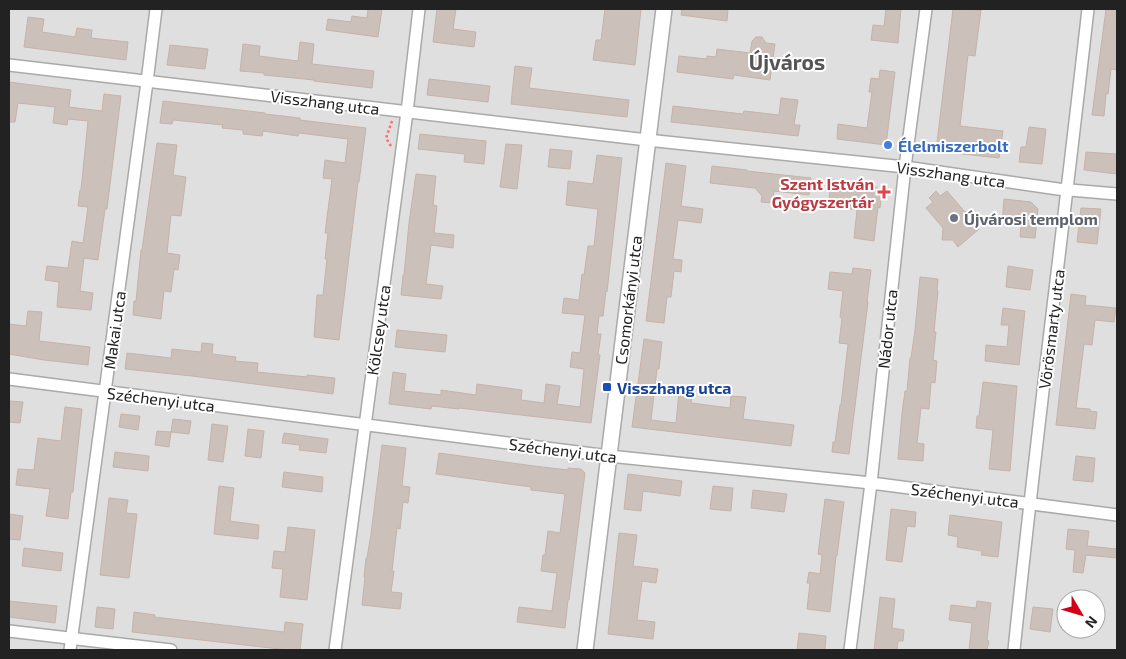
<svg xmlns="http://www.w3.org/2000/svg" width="1126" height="659" viewBox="0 0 1126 659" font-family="'Exo 2',sans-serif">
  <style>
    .residential { fill: #e0dfdf; fill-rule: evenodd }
    .building { fill: #cbc0ba; stroke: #c6b3a9 }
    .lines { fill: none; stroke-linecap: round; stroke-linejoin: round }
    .minor-casing { stroke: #a9a9a9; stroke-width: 14 }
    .tertiary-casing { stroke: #a9a9a9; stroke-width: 18 }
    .path { stroke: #ff6e6c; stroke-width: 2.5; stroke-dasharray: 2.5 2.5; stroke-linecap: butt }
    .minor { stroke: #fff; stroke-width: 11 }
    .tertiary { stroke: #fff; stroke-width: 15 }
    .shop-dot { fill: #3f7fe0; stroke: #fff; stroke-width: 2 }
    .health-dot { fill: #e0444e; stroke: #fff; stroke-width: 2 }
    .worship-dot { fill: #6b7280; stroke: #fff; stroke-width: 2 }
    .transit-dot { fill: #1a4fb4; stroke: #fff; stroke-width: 2 }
    .labels { text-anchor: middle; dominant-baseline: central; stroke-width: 4; stroke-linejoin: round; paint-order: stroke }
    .street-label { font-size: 16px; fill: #222; stroke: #fff }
    .shop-label { font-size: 16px; font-weight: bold; fill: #366cbe; stroke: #fff; text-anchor: start }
    .health-label { font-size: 16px; font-weight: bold; fill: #be3a42; stroke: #fff; text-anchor: end }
    .worship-label { font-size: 16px; font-weight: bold; fill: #5b616d; stroke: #fff; text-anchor: start }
    .transit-label { font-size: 16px; font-weight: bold; fill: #164399; stroke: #fff; text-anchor: start }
    .district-label { font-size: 21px; font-weight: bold; fill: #555; stroke: #fff }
  </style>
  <rect width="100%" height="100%" fill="#f3eee8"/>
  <path class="residential" d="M 9,9 L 1117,9 L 1117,650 L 9,650 ZM 1066,599 L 1096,599 L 1096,629 L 1066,629 Z"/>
  <g class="building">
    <path d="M 368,9 L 382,9 L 378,37 L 326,30 L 328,19 L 351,22 L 352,16 L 367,18 Z"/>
    <path d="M 437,9 L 456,9 L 453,29 L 476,32 L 474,47 L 433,42 Z"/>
    <path d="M 605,9 L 641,9 L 635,65 L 593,60 L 596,40 L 601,40 Z"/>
    <path d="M 682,9 L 728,9 L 727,21 L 681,15 Z"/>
    <path d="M 886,9 L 901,9 L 898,43 L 871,40 L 873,25 L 884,26 Z"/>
    <path d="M 953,9 L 981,10 L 975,56 L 968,55 L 960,126 L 1003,131 L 999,158 L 936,151 Z"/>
    <path d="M 1106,9 L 1117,9 L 1117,70 L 1111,69 L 1108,94 L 1106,94 L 1104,116 L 1092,115 Z"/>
    <path d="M 28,17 L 44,19 L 42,32 L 75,37 L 77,28 L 92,30 L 91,38 L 128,42 L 126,60 L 24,47 Z"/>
    <path d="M 756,37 L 762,37 L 766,43 L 775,44 L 770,80 L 734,75 L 733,79 L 677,72 L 679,56 L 707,59 L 707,56 L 716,57 L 717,49 L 750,53 L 752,41 Z"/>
    <path d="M 300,42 L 314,44 L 312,64 L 374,71 L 372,88 L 314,81 L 314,80 L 264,75 L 264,73 L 240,71 L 243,44 L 260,46 L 259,56 L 298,61 Z"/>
    <path d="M 170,45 L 208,49 L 205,69 L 167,65 Z"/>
    <path d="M 515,66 L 532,68 L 529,88 L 629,100 L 627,117 L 511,104 Z"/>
    <path d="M 880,70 L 895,72 L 886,145 L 837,139 L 838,124 L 867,128 L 872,92 L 869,92 L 871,78 L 879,79 Z"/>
    <path d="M 429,79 L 490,86 L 488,102 L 427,95 Z"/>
    <path d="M 9,82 L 71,90 L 69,107 L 102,111 L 104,94 L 121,96 L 107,209 L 105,209 L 98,260 L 84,258 L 80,291 L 93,293 L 91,310 L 57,307 L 59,282 L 45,280 L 47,266 L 68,268 L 72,241 L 83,243 L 88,207 L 78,206 L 80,190 L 81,190 L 88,121 L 68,119 L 67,125 L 53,123 L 55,107 L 18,103 L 15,122 L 9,122 Z"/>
    <path d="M 781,98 L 798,100 L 794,125 L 800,125 L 798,136 L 671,122 L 673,106 L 743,114 L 744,111 L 779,115 Z"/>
    <path d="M 163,101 L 265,113 L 265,114 L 300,118 L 300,120 L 366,128 L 359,182 L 358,182 L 339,340 L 314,337 L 317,295 L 323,295 L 327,259 L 325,259 L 328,233 L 325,233 L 332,179 L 323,178 L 325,160 L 345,163 L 348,139 L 299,133 L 298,136 L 263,131 L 262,136 L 243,134 L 243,130 L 222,128 L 223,125 L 173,120 L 172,124 L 160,123 Z"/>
    <path d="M 1029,127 L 1046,129 L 1042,164 L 1019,162 L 1021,147 L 1026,147 Z"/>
    <path d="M 420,134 L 486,141 L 484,164 L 464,162 L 465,154 L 418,149 Z"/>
    <path d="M 157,143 L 177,145 L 173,175 L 186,177 L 181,216 L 171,215 L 167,253 L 180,255 L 178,270 L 174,269 L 171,292 L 164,291 L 161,319 L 133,315 L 134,301 L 136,301 L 141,250 L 142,250 Z"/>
    <path d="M 506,144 L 522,145 L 517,189 L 500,187 Z"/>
    <path d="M 550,149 L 572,151 L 570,169 L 548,167 Z"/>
    <path d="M 1086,152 L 1116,154 L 1117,174 L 1084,170 Z"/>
    <path d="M 597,155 L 622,158 L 607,292 L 606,291 L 603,316 L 599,316 L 597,334 L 601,334 L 598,355 L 600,355 L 591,423 L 459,408 L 459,409 L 432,406 L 431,409 L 389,404 L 393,372 L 406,374 L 404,391 L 441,395 L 441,390 L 476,395 L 477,384 L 522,390 L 521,400 L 544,403 L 546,384 L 560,386 L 557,404 L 580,407 L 584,369 L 570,367 L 572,352 L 580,353 L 585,315 L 562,313 L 564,298 L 579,300 L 582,274 L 584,275 L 588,246 L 594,246 L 598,209 L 566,205 L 568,181 L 593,184 Z"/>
    <path d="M 666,163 L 686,166 L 681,206 L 703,209 L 701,223 L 678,220 L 673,259 L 682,260 L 681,272 L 674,271 L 671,297 L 667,297 L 664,323 L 646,321 Z"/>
    <path d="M 712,166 L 747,170 L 747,171 L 811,178 L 809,195 L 774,191 L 773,203 L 761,202 L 762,196 L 755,188 L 710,183 Z"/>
    <path d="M 416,174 L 436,176 L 433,205 L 437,206 L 434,233 L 454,235 L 453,248 L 431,245 L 426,284 L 443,286 L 441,299 L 401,295 L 403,275 L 404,275 L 409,223 Z"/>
    <path d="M 831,180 L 874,185 L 882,192 L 880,208 L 878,207 L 874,241 L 854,238 L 857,210 L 839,207 L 840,203 L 829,201 Z"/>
    <path d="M 936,191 L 940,196 L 947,191 L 964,211 L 975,214 L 973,222 L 979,229 L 958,247 L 953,240 L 942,240 L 943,228 L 926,208 L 933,202 L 929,198 Z"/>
    <path d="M 1004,199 L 1031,202 L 1038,209 L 1035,238 L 1020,237 L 1021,226 L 1002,224 Z"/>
    <path d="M 1081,208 L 1101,209 L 1097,244 L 1077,242 Z"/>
    <path d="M 1008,266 L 1033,270 L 1030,290 L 1006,287 Z"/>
    <path d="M 853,268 L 871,270 L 867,302 L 868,302 L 849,454 L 832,452 L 833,442 L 835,442 L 840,405 L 841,405 L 848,344 L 839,343 L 842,318 L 840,317 L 843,291 L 828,289 L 830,272 L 852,274 Z"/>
    <path d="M 920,277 L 938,279 L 937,291 L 938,291 L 934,332 L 936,332 L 933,360 L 937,361 L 935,383 L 931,382 L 929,409 L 921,408 L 917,443 L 924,444 L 923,461 L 898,459 L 902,413 L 905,391 L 907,391 L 910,358 L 911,358 L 915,330 Z"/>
    <path d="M 1071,294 L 1086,296 L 1085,305 L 1116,308 L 1114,322 L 1095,320 L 1092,345 L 1084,344 L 1076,408 L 1090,409 L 1090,411 L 1097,412 L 1095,429 L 1056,425 Z"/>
    <path d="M 1003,308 L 1025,311 L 1019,365 L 985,361 L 986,345 L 1007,347 L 1009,325 L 1001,325 Z"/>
    <path d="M 28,311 L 42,312 L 39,341 L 90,347 L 88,365 L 44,360 L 9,354 L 9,324 L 26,326 Z"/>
    <path d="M 397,330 L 447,335 L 445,352 L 395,347 Z"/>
    <path d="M 644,339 L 662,342 L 659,369 L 657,369 L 651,420 L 676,423 L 679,392 L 692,394 L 691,403 L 730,408 L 731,396 L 746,397 L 743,419 L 794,425 L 791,446 L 632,427 Z"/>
    <path d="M 202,343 L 213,344 L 212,354 L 236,357 L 235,361 L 258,363 L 257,372 L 307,377 L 307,375 L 335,378 L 333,394 L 192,376 L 125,369 L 127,353 L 171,358 L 172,349 L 201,352 Z"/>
    <path d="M 983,382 L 1017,386 L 1010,471 L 989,469 L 993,430 L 976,428 L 977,416 L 979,416 Z"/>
    <path d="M 9,401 L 23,402 L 20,423 L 9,422 Z"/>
    <path d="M 65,407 L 82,409 L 76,464 L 73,492 L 71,492 L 68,519 L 46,516 L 50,489 L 16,485 L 18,469 L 34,470 L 38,438 L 61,441 Z"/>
    <path d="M 121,414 L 140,416 L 138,430 L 119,427 Z"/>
    <path d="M 173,419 L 191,421 L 189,434 L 171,432 Z"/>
    <path d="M 212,424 L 228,426 L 223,462 L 208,460 Z"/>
    <path d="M 248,429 L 264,431 L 261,458 L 245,456 Z"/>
    <path d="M 157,431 L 171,432 L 169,447 L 155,445 Z"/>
    <path d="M 284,433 L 328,439 L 326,453 L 299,450 L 300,445 L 282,443 Z"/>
    <path d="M 382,445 L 406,448 L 402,486 L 410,487 L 408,503 L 403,502 L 400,529 L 397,528 L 392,571 L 394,571 L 391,592 L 402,593 L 400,609 L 362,605 L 365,577 L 364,577 L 366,558 L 367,558 L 371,534 Z"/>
    <path d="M 115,452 L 149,456 L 148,471 L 113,467 Z"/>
    <path d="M 439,453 L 534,466 L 568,470 L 568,468 L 581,469 L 585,473 L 569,600 L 568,600 L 565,628 L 517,622 L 519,607 L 552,611 L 557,573 L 541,571 L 543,555 L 545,555 L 548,531 L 560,533 L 565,494 L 531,490 L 531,487 L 436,474 Z"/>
    <path d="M 1076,456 L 1095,458 L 1093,482 L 1073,480 Z"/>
    <path d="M 284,472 L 323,477 L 322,492 L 282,487 Z"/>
    <path d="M 628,474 L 682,481 L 680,496 L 643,491 L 641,511 L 624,509 Z"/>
    <path d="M 219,486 L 234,488 L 230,521 L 259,525 L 258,539 L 214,534 Z"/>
    <path d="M 713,486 L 733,488 L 731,511 L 710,509 Z"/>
    <path d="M 753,490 L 787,494 L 784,512 L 751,508 Z"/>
    <path d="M 109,498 L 128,500 L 126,513 L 137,514 L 129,578 L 100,575 Z"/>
    <path d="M 825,499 L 844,502 L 837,556 L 836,556 L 830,612 L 807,609 L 810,583 L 807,583 L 809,572 L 820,574 L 822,555 L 818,554 Z"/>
    <path d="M 891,509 L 916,512 L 915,527 L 907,526 L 902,562 L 886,560 Z"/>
    <path d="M 9,514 L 23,516 L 20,540 L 9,539 Z"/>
    <path d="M 950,515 L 1002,522 L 998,557 L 981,555 L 982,551 L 957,547 L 958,537 L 948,535 Z"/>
    <path d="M 288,527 L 315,530 L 307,600 L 280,597 L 283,569 L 272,568 L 274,551 L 285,552 Z"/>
    <path d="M 1068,529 L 1089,531 L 1087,546 L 1117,549 L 1117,558 L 1086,555 L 1083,573 L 1073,572 L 1075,550 L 1066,549 Z"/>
    <path d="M 619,533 L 637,535 L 633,566 L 658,569 L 656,583 L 642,581 L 637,620 L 655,622 L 653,639 L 608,634 Z"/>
    <path d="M 24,548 L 63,553 L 61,571 L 22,566 Z"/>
    <path d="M 880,597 L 895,599 L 892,628 L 904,630 L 903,641 L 898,641 L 897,650 L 874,650 Z"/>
    <path d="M 9,601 L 57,606 L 55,623 L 9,617 Z"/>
    <path d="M 977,601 L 991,603 L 987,640 L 989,641 L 987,650 L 969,650 L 972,623 L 949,620 L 951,605 L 976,608 Z"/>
    <path d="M 97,607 L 115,609 L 113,629 L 95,627 Z"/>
    <path d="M 1033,607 L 1053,609 L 1050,632 L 1030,629 Z"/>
    <path d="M 134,612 L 155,615 L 154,617 L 284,632 L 285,622 L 303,624 L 300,650 L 288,650 L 132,632 Z"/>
    <path d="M 799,633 L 826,636 L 825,650 L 797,650 Z"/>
  </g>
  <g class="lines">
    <g class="minor-casing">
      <g id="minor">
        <path d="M 9,65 L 647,140 L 905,167 L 1058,189 L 1117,194"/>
        <path d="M 9,379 L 609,456 L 871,483 L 1117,515"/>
        <path d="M 9,631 L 171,650"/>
        <path d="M 70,650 L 147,82 L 156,9"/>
        <path d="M 335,650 L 407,112 L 419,9"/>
        <path d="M 850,650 L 871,483 L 905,167 L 926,9"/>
        <path d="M 1014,650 C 1036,436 1064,223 1088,9"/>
      </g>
    </g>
    <g class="tertiary-casing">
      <path id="tertiary" d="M 585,650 L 664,9"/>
    </g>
    <path class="path" d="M 391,146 L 386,138 L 392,121"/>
    <use href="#minor" class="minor"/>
    <use href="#tertiary" class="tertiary"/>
  </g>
  <circle class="shop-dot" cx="888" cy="145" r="5"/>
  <path class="health-dot" d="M881.5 184.5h5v5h5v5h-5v5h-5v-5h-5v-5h5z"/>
  <circle class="worship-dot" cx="954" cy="218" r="5"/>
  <rect class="transit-dot" x="602" y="382" width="10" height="10" rx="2.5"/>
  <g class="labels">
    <g class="street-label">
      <text transform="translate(325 102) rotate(7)">Visszhang utca</text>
      <text transform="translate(951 174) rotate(8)">Visszhang utca</text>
      <text transform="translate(628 300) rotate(-83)">Csomorkányi utca</text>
      <text transform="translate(887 329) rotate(-84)">Nádor utca</text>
      <text transform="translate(1051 329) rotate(-83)">Vörösmarty utca</text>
      <text transform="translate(114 330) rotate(-82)">Makai utca</text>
      <text transform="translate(378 330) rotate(-82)">Kölcsey utca</text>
      <text transform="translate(161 399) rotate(7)">Széchenyi utca</text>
      <text transform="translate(563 450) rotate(7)">Széchenyi utca</text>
      <text transform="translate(965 495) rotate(7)">Széchenyi utca</text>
    </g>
    <g class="shop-label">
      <text x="898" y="145">Élelmiszerbolt</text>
    </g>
    <g class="health-label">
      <text x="874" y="183">Szent István<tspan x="874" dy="18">Gyógyszertár</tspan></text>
    </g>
    <g class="worship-label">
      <text x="964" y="218">Újvárosi templom</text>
    </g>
    <g class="transit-label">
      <text x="617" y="387">Visszhang utca</text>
    </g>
    <g class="district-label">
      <text x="787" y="61">Újváros</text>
    </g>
  </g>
  <rect width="1126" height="659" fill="none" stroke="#222222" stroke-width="20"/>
  <g transform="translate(1081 614) rotate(128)"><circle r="24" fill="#ffffff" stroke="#a7a7a7"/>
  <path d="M0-4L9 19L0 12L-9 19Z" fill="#d30013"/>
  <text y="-8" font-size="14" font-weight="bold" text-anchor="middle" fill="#222222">N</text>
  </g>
</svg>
